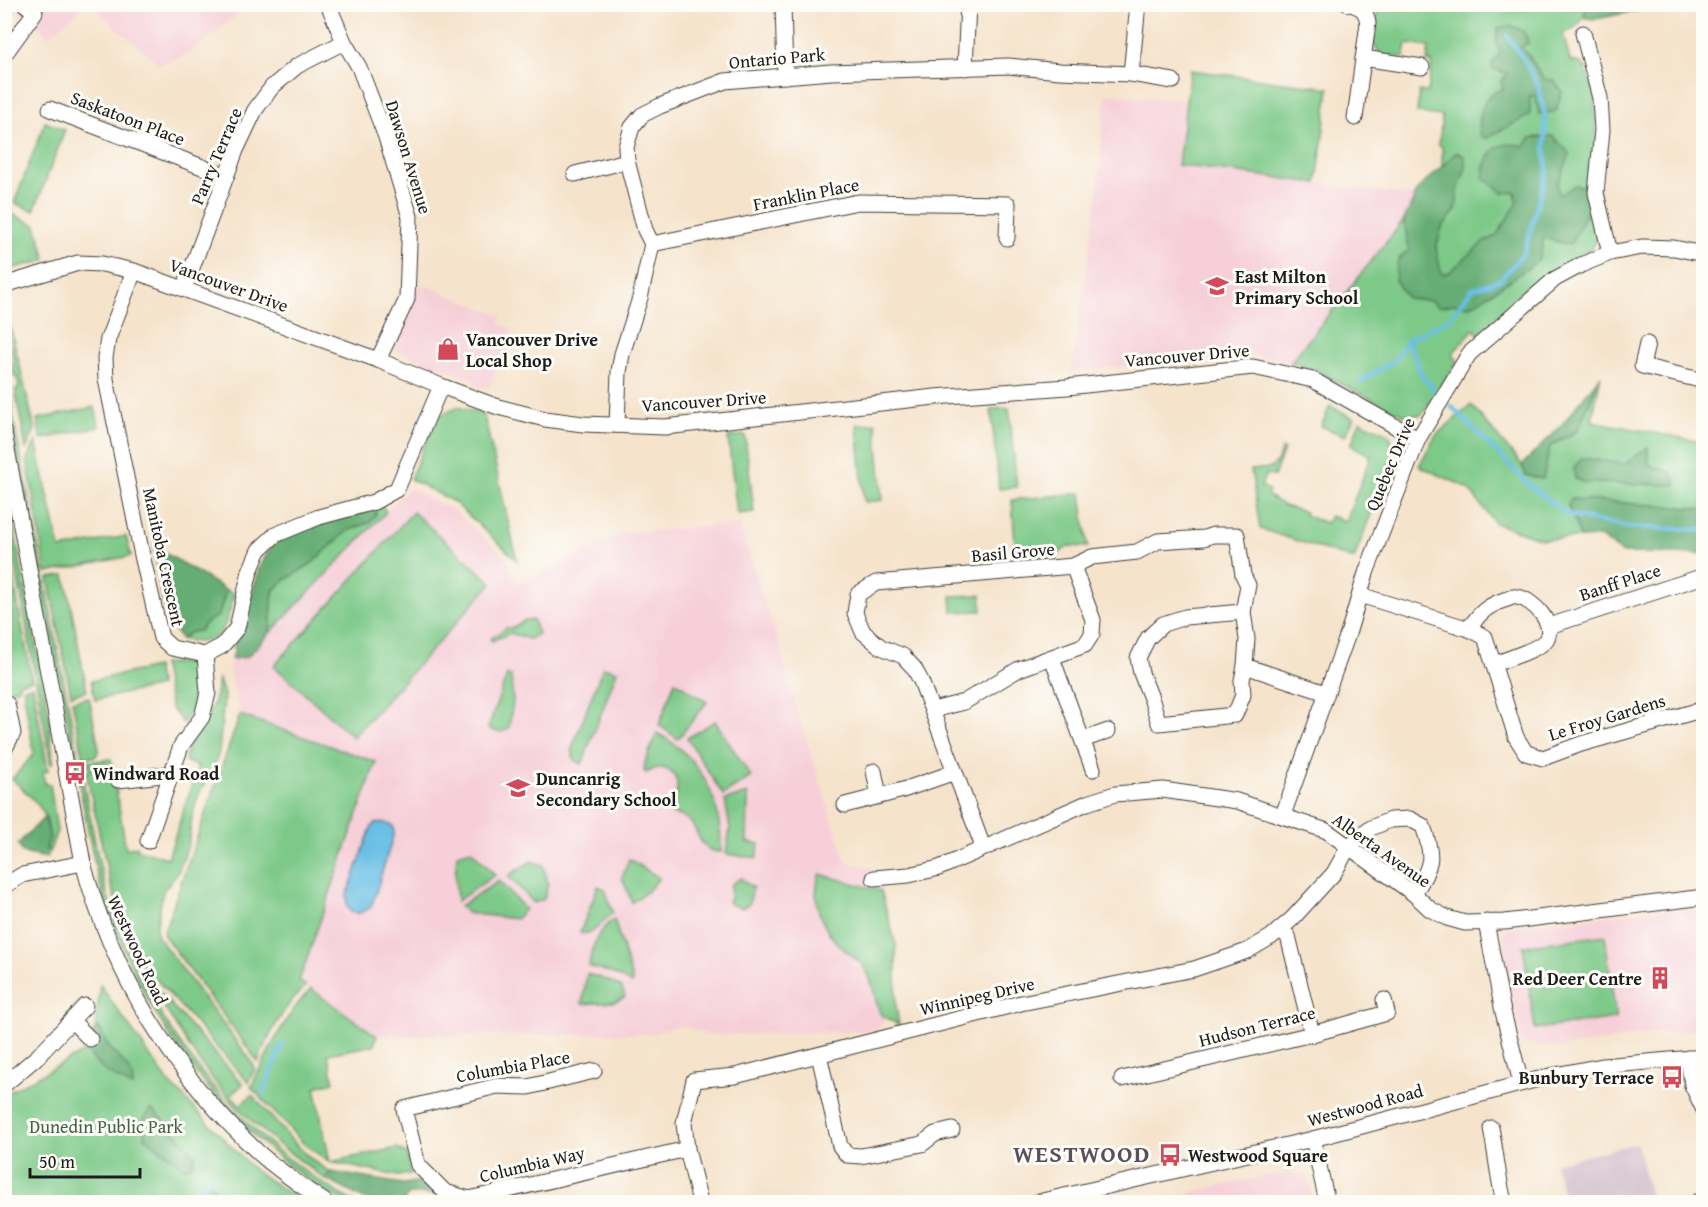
<svg xmlns="http://www.w3.org/2000/svg" width="1708" height="1207" viewBox="0 0 1708 1207" font-family="'Gentium Book Plus',serif">
  <style>
    .built { fill: #f6cfd8 }
    .industrial { fill: #d1bdca }
    .green { fill: #7dc988; stroke: #4c7252; stroke-width: 1.5 }
    .forest { fill: #66ad74; stroke: #416448; stroke-width: 1.5 }
    .water { fill: #6abfe6; stroke: #436e81; stroke-width: 1.5 }
    .lines { fill: none; stroke-linecap: round; stroke-linejoin: round }
    .stream { stroke: #6abfe6; stroke-width: 4.5 }
    .minor-casing { stroke: #3d3a36; stroke-width: 17 }
    .minor { stroke: #fff; stroke-width: 15 }
    .labels { text-anchor: middle; dominant-baseline: central; stroke-width: 6; stroke-linejoin: round; paint-order: stroke }
    .street-label { font-size: 18px; fill: #1c1c1c; stroke: #fdfcf7 }
    .poi-label { font-size: 18px; font-weight: bold; fill: #1c1c1c; stroke: #fdfcf7; text-anchor: start }
    .park-label { font-size: 18px; fill: #436147; stroke: #fdfcf7 }
    .district-label { font-size: 24px; font-weight: bold; letter-spacing: 1.5px; fill: #5b4f5d; stroke: #fdfcf7 }
  </style>
  <rect width="100%" height="100%" fill="#fdfcf7"/>
  <filter id="ink" filterUnits="userSpaceOnUse"><feTurbulence type="fractalNoise" baseFrequency=".0167" numOctaves="2"/><feDisplacementMap in="SourceGraphic" scale="12" xChannelSelector="R" yChannelSelector="G"/><feConvolveMatrix kernelMatrix="1 2 1 2 8 2 1 2 1" color-interpolation-filters="sRGB"/></filter>
  <filter id="wash" filterUnits="userSpaceOnUse"><feTurbulence type="fractalNoise" baseFrequency=".008" numOctaves="4" result="noise"/><feDisplacementMap in="SourceGraphic" scale="24" xChannelSelector="R" yChannelSelector="G"/><feGaussianBlur stdDeviation="1.35" result="paint"/><feColorMatrix in="noise" values="0 0 0 0 0 0 0 0 0 0 0 0 0 0 0 0 0 1.4 0 .05"/><feComposite in="paint" operator="in"/></filter>
  <g filter="url(#wash)">
    <rect width="100%" height="100%" fill="#f5e3cb"/>
    <g class="built">
      <path d="M 11,5 L 87,5 L 48,36 Z"/>
      <path d="M 90,5 L 233,5 L 237,14 L 189,54 L 159,64 Z"/>
      <path d="M 1190,70 L 1329,88 L 1317,183 L 1415,196 L 1404,220 L 1291,362 L 1243,353 L 1071,372 L 1097,198 L 1106,94 L 1185,101 Z"/>
      <path d="M 419,283 L 502,316 L 499,324 L 513,329 L 489,388 L 473,385 L 475,380 L 393,350 Z"/>
      <path d="M 409,488 L 453,510 L 506,557 L 516,583 L 532,579 L 622,533 L 739,524 L 783,657 L 790,689 L 846,862 L 877,870 L 896,945 L 896,1006 L 878,1028 L 870,1031 L 708,1035 L 681,1025 L 652,1034 L 377,1036 L 299,981 L 163,934 L 240,715 L 229,670 L 231,659 L 247,657 Z"/>
      <path d="M 1703,905 L 1703,1029 L 1657,1033 L 1561,1048 L 1522,1044 L 1503,958 L 1503,934 L 1516,926 Z"/>
      <path d="M 1307,1174 L 1314,1202 L 1147,1202 L 1270,1175 Z"/>
    </g>
    <path class="industrial" d="M 1637,1143 L 1650,1198 L 1633,1202 L 1565,1202 L 1555,1163 Z"/>
    <g class="green">
      <path d="M 1372,5 L 1586,5 C 1584,21 1578,28 1563,33 L 1570,61 L 1581,63 L 1586,69 L 1595,95 L 1600,236 L 1592,248 L 1523,290 L 1479,335 L 1474,329 L 1452,354 L 1458,361 L 1421,415 L 1406,416 L 1325,376 L 1291,362 L 1404,220 L 1419,188 L 1442,167 L 1442,147 L 1439,145 L 1442,116 L 1417,113 L 1419,91 L 1428,92 L 1432,62 L 1427,61 L 1429,47 L 1407,44 L 1404,58 L 1381,55 L 1373,44 L 1377,13 L 1377,9 Z"/>
      <path d="M 1190,70 L 1329,88 L 1317,183 L 1178,165 Z"/>
      <path d="M 45,122 L 65,130 L 34,211 L 14,203 Z"/>
      <path d="M 5,211 L 36,225 L 46,260 L 5,270 Z"/>
      <path d="M 10,325 L 35,430 L 26,449 L 15,389 L 19,388 L 17,377 L 14,377 Z"/>
      <path d="M 1601,375 L 1592,421 L 1703,442 L 1703,509 L 1573,499 L 1568,506 L 1581,538 L 1542,539 L 1495,523 L 1468,488 L 1419,466 L 1435,436 L 1471,405 L 1522,465 L 1526,475 L 1550,446 L 1577,431 Z"/>
      <path d="M 10,391 L 14,422 L 80,766 L 76,767 L 10,424 Z"/>
      <path d="M 1330,406 L 1354,418 L 1345,436 L 1321,426 Z"/>
      <path d="M 95,407 L 99,427 L 41,439 L 37,419 Z"/>
      <path d="M 458,407 L 484,415 L 517,560 L 454,502 L 410,479 L 436,417 Z"/>
      <path d="M 1009,408 L 1017,487 L 999,489 L 991,409 Z"/>
      <path d="M 1360,421 L 1389,434 L 1395,450 L 1354,559 L 1260,529 L 1251,470 L 1271,468 L 1277,462 L 1282,449 L 1284,450 L 1274,476 L 1266,474 L 1261,486 L 1269,490 L 1267,495 L 1284,506 L 1305,512 L 1304,515 L 1326,523 L 1330,516 L 1346,521 L 1371,456 L 1351,445 Z"/>
      <path d="M 876,423 L 883,500 L 864,502 L 857,425 Z"/>
      <path d="M 745,435 L 754,512 L 737,514 L 728,437 Z"/>
      <path d="M 36,442 L 60,549 L 126,536 L 131,556 L 46,573 L 27,459 Z"/>
      <path d="M 4,475 L 49,714 L 53,763 L 51,764 L 5,505 Z"/>
      <path d="M 1081,493 L 1088,547 L 1069,546 L 1054,557 L 1016,560 L 1012,500 Z"/>
      <path d="M 382,505 L 386,512 L 270,633 L 273,591 L 285,580 L 312,563 L 347,531 L 370,522 L 375,508 Z"/>
      <path d="M 413,512 L 492,583 L 353,737 L 274,666 Z"/>
      <path d="M 4,530 L 32,680 L 19,683 L 19,688 L 5,692 C 4,672 11,652 12,632 C 13,612 11,594 7,576 L 5,575 Z"/>
      <path d="M 65,575 L 87,691 L 71,695 L 48,578 Z"/>
      <path d="M 226,590 L 234,594 C 226,627 222,650 181,639 L 191,632 L 200,631 L 204,624 L 219,615 Z"/>
      <path d="M 981,595 L 982,611 L 952,612 L 951,596 Z"/>
      <path d="M 525,620 L 533,620 L 538,634 L 529,639 L 510,633 L 492,641 L 490,639 L 508,627 L 510,629 Z"/>
      <path d="M 186,662 L 199,674 C 200,694 194,707 183,723 L 171,708 L 162,664 Z"/>
      <path d="M 156,667 L 160,686 L 95,700 L 91,681 Z"/>
      <path d="M 603,667 L 617,671 L 582,764 L 574,760 L 572,748 Z"/>
      <path d="M 507,675 L 511,677 L 513,702 L 509,728 C 502,734 496,732 488,728 Z"/>
      <path d="M 218,677 L 224,695 L 219,752 L 214,768 L 198,796 L 192,817 L 188,846 L 181,864 L 177,874 L 163,891 L 156,929 L 158,937 L 252,1062 L 255,1069 L 248,1082 L 156,979 L 150,982 L 119,913 L 109,878 L 86,772 L 90,771 L 88,762 L 111,759 L 126,849 L 137,846 L 138,850 L 168,858 L 198,766 L 186,762 C 181,746 209,719 214,701 C 217,694 217,685 218,677 Z"/>
      <path d="M 675,681 L 707,702 L 678,739 L 659,725 Z"/>
      <path d="M 33,686 L 48,771 L 43,772 L 45,784 L 50,784 L 57,831 L 50,850 L 46,849 C 56,815 34,800 12,779 L 34,754 L 24,695 L 24,688 Z"/>
      <path d="M 89,697 L 99,749 L 96,756 L 84,759 L 72,701 Z"/>
      <path d="M 240,715 L 376,762 L 299,981 L 306,986 C 286,1003 267,1037 258,1062 L 163,934 Z"/>
      <path d="M 715,721 L 751,777 L 723,795 L 687,738 Z"/>
      <path d="M 657,733 C 703,759 722,799 721,852 C 696,852 701,829 687,819 C 683,816 677,815 673,814 C 673,800 685,780 668,770 C 660,766 653,769 646,773 L 644,771 L 645,762 Z"/>
      <path d="M 83,780 C 92,823 98,868 112,910 C 154,1031 241,1140 354,1202 C 332,1202 298,1173 281,1159 C 202,1095 145,1011 110,916 C 94,874 88,827 79,783 Z"/>
      <path d="M 748,794 L 747,842 L 759,844 L 757,858 L 726,854 L 730,828 L 725,800 Z"/>
      <path d="M 471,850 L 495,875 L 457,901 L 455,877 L 457,854 Z"/>
      <path d="M 629,859 L 659,878 L 648,891 L 632,902 L 622,878 Z"/>
      <path d="M 531,861 L 543,865 L 548,883 L 544,899 L 534,903 L 508,876 Z"/>
      <path d="M 820,874 L 881,891 L 896,945 L 896,1006 L 899,1025 L 881,1015 C 874,1001 874,983 866,970 C 859,959 847,953 838,944 C 821,927 810,897 820,874 Z"/>
      <path d="M 741,878 L 746,883 L 753,887 L 749,904 L 742,908 L 730,904 L 728,901 L 730,899 L 731,885 Z"/>
      <path d="M 499,881 L 525,909 L 516,919 L 467,913 L 460,906 Z"/>
      <path d="M 598,886 L 605,889 L 613,913 C 601,921 595,936 580,933 Z"/>
      <path d="M 614,919 L 632,979 L 632,984 L 614,974 L 589,966 C 591,947 598,930 614,919 Z"/>
      <path d="M 1605,935 L 1616,1018 L 1535,1029 L 1523,946 Z"/>
      <path d="M 587,974 L 607,980 L 622,988 L 625,997 L 615,1002 L 582,1004 Z"/>
      <path d="M 100,985 L 167,1080 L 253,1169 L 302,1202 L 5,1202 L 5,1094 L 93,1047 Z"/>
      <path d="M 154,986 L 243,1084 L 231,1095 L 240,1105 L 252,1095 C 276,1121 299,1154 330,1172 L 325,1179 C 295,1157 265,1135 238,1108 C 203,1072 178,1030 152,987 Z"/>
      <path d="M 311,989 L 377,1036 L 374,1045 L 328,1054 L 334,1082 L 315,1087 L 330,1162 L 397,1148 L 407,1154 L 411,1174 L 398,1176 L 330,1162 L 305,1145 L 251,1087 C 268,1053 284,1016 311,989 Z"/>
    </g>
    <g class="forest">
      <path d="M 1586,5 L 1586,4 L 1665,5 L 1596,19 L 1585,18 Z"/>
      <path d="M 1511,26 C 1522,29 1526,32 1528,43 L 1520,48 L 1527,53 L 1544,79 L 1554,80 L 1562,92 L 1556,111 L 1539,114 L 1535,96 L 1530,96 L 1530,114 C 1517,124 1502,127 1489,138 L 1481,137 C 1477,121 1482,91 1503,90 L 1501,81 L 1508,74 L 1493,69 L 1492,63 L 1497,58 L 1500,52 L 1496,42 L 1498,28 Z"/>
      <path d="M 1553,136 L 1570,154 L 1557,186 L 1560,195 L 1575,185 L 1585,187 L 1588,211 L 1570,245 L 1544,238 L 1539,260 L 1511,280 L 1471,306 L 1453,304 L 1439,307 L 1431,301 L 1407,298 L 1395,280 L 1398,260 L 1409,250 L 1404,220 L 1415,196 L 1419,188 L 1457,152 L 1464,156 L 1466,167 L 1458,190 L 1456,210 L 1442,227 L 1436,248 L 1440,268 L 1443,274 L 1448,273 L 1484,242 L 1496,236 L 1517,204 L 1515,192 L 1503,193 L 1483,177 C 1488,149 1497,140 1525,146 L 1530,138 Z"/>
      <path d="M 1601,375 L 1577,431 L 1550,446 L 1543,479 L 1526,475 L 1522,465 L 1560,427 Z"/>
      <path d="M 1648,447 L 1649,465 L 1671,472 L 1677,485 L 1585,483 L 1575,479 L 1574,468 L 1582,458 L 1625,464 Z"/>
      <path d="M 1572,499 L 1703,509 L 1703,554 L 1623,553 L 1600,537 L 1581,538 L 1568,505 Z"/>
      <path d="M 375,508 L 376,515 L 370,522 L 347,531 L 312,563 L 285,580 L 273,590 L 270,633 L 247,657 L 231,659 L 234,653 L 234,644 L 242,634 L 259,568 L 271,547 L 289,533 Z"/>
      <path d="M 154,546 L 226,590 L 219,615 L 204,624 L 200,631 L 191,632 L 181,639 C 160,614 159,577 154,546 Z"/>
      <path d="M 45,817 L 50,837 L 46,849 L 50,850 L 47,858 L 23,853 L 18,844 Z"/>
      <path d="M 99,1027 C 102,1033 104,1040 108,1045 C 117,1059 135,1068 133,1087 C 111,1076 91,1066 84,1041 Z"/>
      <path d="M 151,1109 L 164,1120 L 195,1155 L 192,1165 L 184,1168 L 145,1137 L 143,1119 Z"/>
      <path d="M 330,1172 L 403,1184 L 422,1181 L 431,1194 L 409,1194 L 403,1201 L 405,1202 L 370,1202 L 325,1179 Z"/>
      <path d="M 209,1181 L 218,1196 L 216,1202 L 187,1202 Z"/>
    </g>
    <path class="water" d="M 376,823 L 385,823 L 393,826 L 394,833 L 373,902 L 370,908 L 357,914 L 351,912 L 347,906 L 347,895 L 371,828 Z"/>
    <g class="lines">
      <g class="stream">
        <path d="M 1408,340 L 1422,376 L 1434,389"/>
        <path d="M 1361,381 L 1394,361 L 1408,340 L 1449,319 L 1472,289 L 1500,280 L 1524,253 L 1547,171 L 1545,147 L 1545,116 L 1538,85 L 1525,61 L 1507,36"/>
        <path d="M 1451,406 L 1528,484 L 1568,515 L 1626,527 L 1704,530"/>
        <path d="M 263,1093 L 282,1045"/>
        <path d="M 182,1202 L 213,1177"/>
      </g>
    </g>
  </g>
  <g filter="url(#ink)">
    <g class="lines">
      <g class="minor-casing">
        <g id="minor">
          <path d="M 328,4 L 344,42 L 359,67 L 386,137 L 410,217 L 407,299 L 378,360"/>
          <path d="M 783,4 L 785,76"/>
          <path d="M 1349,4 C 1362,6 1366,11 1368,23 L 1355,118"/>
          <path d="M 1583,33 L 1600,98 L 1602,130 L 1596,193 L 1610,253"/>
          <path d="M 4,55 L 35,12 L 25,4"/>
          <path d="M 1363,58 L 1422,67"/>
          <path d="M 965,68 L 968,4"/>
          <path d="M 1131,74 L 1138,4"/>
          <path d="M 50,109 L 226,176"/>
          <path d="M 575,174 L 627,161"/>
          <path d="M 652,244 L 858,202 L 1008,204 L 1007,238"/>
          <path d="M 134,271 L 108,339 L 105,358 L 106,379 L 142,555 L 161,638 L 172,648 L 205,655 L 222,646 L 237,628 L 250,571 L 259,550 L 275,535 L 319,517 L 374,502 L 397,489 L 441,386"/>
          <path d="M 4,285 L 78,263 L 102,264 L 134,271 L 378,360 L 441,386 L 498,407 L 545,419 L 583,424 L 665,427 L 935,397 L 1067,387 L 1253,367 L 1313,380 L 1418,439"/>
          <path d="M 184,289 L 236,150 L 255,110 L 272,87 L 297,66 L 344,42"/>
          <path d="M 1647,344 L 1642,366 L 1704,381"/>
          <path d="M 617,425 L 619,372 L 622,354 L 640,298 L 652,244 L 645,230 L 627,161 L 626,147 L 632,127 L 642,115 L 660,106 L 725,81 L 831,72 L 1008,66 L 1060,71 L 1131,74 L 1173,81"/>
          <path d="M 4,433 L 83,863 C 113,975 173,1074 259,1153 C 279,1171 303,1187 325,1202"/>
          <path d="M 1360,595 L 1469,629 L 1485,637 L 1516,737 L 1526,753 L 1543,758 L 1581,744 L 1704,709"/>
          <path d="M 1243,612 L 1185,617 L 1163,624 L 1148,638 L 1138,658 L 1141,673 L 1151,698 L 1159,723 L 1235,715 L 1243,695 L 1242,680 L 1245,666"/>
          <path d="M 1549,626 L 1704,576"/>
          <path d="M 1469,629 C 1479,613 1487,606 1504,600 C 1508,599 1513,596 1517,597 C 1533,599 1558,626 1545,641 C 1537,650 1507,659 1494,664"/>
          <path d="M 1052,658 L 1093,769"/>
          <path d="M 933,710 L 964,702 L 1019,669 L 1085,645 L 1092,634 L 1093,620 L 1073,566"/>
          <path d="M 1083,740 L 1108,731"/>
          <path d="M 4,750 L 13,733 L 7,704"/>
          <path d="M 874,771 L 879,796"/>
          <path d="M 118,780 L 171,774"/>
          <path d="M 845,805 L 903,790 L 955,772"/>
          <path d="M 1283,815 L 1348,634 L 1366,573 L 1418,439 L 1469,354 L 1555,279 L 1581,265 L 1610,253 L 1642,247 L 1674,248 L 1704,254"/>
          <path d="M 148,841 L 181,746 L 202,717 L 208,693 L 205,655"/>
          <path d="M 983,847 L 921,681 L 914,668 L 903,656 L 881,647 L 863,632 L 855,613 L 858,594 L 876,583 L 1073,566 L 1092,557 L 1137,552 L 1158,541 L 1204,538 L 1213,535 L 1237,535 L 1243,575 L 1248,585 L 1243,612 L 1247,639 L 1245,666 L 1326,693"/>
          <path d="M 874,878 L 909,875 L 939,868 L 1087,803 L 1115,794 L 1163,790 L 1237,801 L 1327,831 L 1414,894 L 1430,909 L 1447,918 L 1465,923 L 1505,922 L 1704,897"/>
          <path d="M 4,886 L 22,875 L 83,863"/>
          <path d="M 1486,922 L 1503,1012 L 1521,1083"/>
          <path d="M 1279,930 L 1288,936 L 1312,1034"/>
          <path d="M 72,1021 L 90,1039"/>
          <path d="M 819,1055 L 840,1146 L 847,1155 L 861,1156 L 922,1144 L 935,1134 L 952,1130"/>
          <path d="M 1688,1058 L 1692,1085 L 1704,1110"/>
          <path d="M 594,1071 L 528,1087 L 497,1086 L 404,1109 L 418,1165 L 445,1192 L 469,1199 L 687,1149"/>
          <path d="M 1122,1079 L 1312,1034 L 1387,1013 L 1384,1000"/>
          <path d="M 4,1085 L 38,1056 L 85,1006"/>
          <path d="M 1491,1128 C 1496,1153 1498,1178 1504,1202"/>
          <path d="M 1313,1139 L 1327,1202"/>
          <path d="M 700,1202 L 687,1149 L 684,1123 L 694,1080 L 735,1076 L 1021,1003 L 1194,969 L 1247,951 L 1271,937 L 1292,919 L 1334,873 L 1349,846 L 1371,828 L 1390,820 L 1410,819 L 1423,826 C 1435,860 1431,865 1414,894"/>
          <path d="M 1038,1202 L 1313,1139 L 1550,1076 L 1602,1066 L 1704,1057"/>
          <path d="M 1697,1202 L 1704,1201"/>
        </g>
      </g>
      <use href="#minor" class="minor"/>
    </g>
  </g>
  <defs>
    <g id="school-bare" transform="scale(1.8)"><path d="M0-5L7-2L0 1L-7-2ZM-4 1L0 2.5L4 1V4Q0 6-4 4Z" fill="#d1495b" stroke="#fdfcf7" stroke-width="2.5" paint-order="stroke"/></g>
    <g id="shop-bare" transform="scale(1.8)"><path d="M-5-2.5h2.3a2.7 3.5 0 0 1 5.4 0H5L5.5 6h-11ZM-1.5-2.5h3a1.5 2.3 0 0 0-3 0Z" fill="#d1495b" stroke="#fdfcf7" stroke-width="2.5" paint-order="stroke"/></g>
    <g id="bus-bare" transform="scale(1.8)"><path d="M-5-6H5V4H4V6H2V4H-2V6H-4V4H-5ZM-3.5-4V0h7V-4ZM-3.5 1.2v1.5H-2V1.2ZM2 1.2v1.5H3.5V1.2Z" fill="#d1495b" stroke="#fdfcf7" stroke-width="2.5" paint-order="stroke"/></g>
    <g id="building-bare" transform="scale(1.8)"><path d="M-4-6H4V6H1V3H-1V6H-4ZM-2.5-4.3h1.7v1.8h-1.7ZM.8-4.3h1.7v1.8H.8ZM-2.5-1h1.7V.8h-1.7ZM.8-1h1.7V.8H.8Z" fill="#d1495b" stroke="#fdfcf7" stroke-width="2.5" paint-order="stroke"/></g>
  </defs>
  <g fill-rule="evenodd">
    <use href="#school-bare" x="1217" y="286"/>
    <use href="#shop-bare" x="448" y="349"/>
    <use href="#bus-bare" x="75" y="773"/>
    <use href="#school-bare" x="518" y="788"/>
    <use href="#building-bare" x="1660" y="978"/>
    <use href="#bus-bare" x="1672" y="1077"/>
    <use href="#bus-bare" x="1170" y="1155"/>
  </g>
  <g class="labels">
    <g class="street-label">
      <text transform="translate(777 58) rotate(-5)">Ontario Park</text>
      <text transform="translate(128 118) rotate(21)">Saskatoon Place</text>
      <text transform="translate(216 156) rotate(-67)">Parry Terrace</text>
      <text transform="translate(409 157) rotate(73)">Dawson Avenue</text>
      <text transform="translate(806 194) rotate(-11)">Franklin Place</text>
      <text transform="translate(229 285) rotate(20)">Vancouver Drive</text>
      <text transform="translate(1187 355) rotate(-5)">Vancouver Drive</text>
      <text transform="translate(704 401) rotate(-4)">Vancouver Drive</text>
      <text transform="translate(1390 464) rotate(-67)">Quebec Drive</text>
      <text transform="translate(1013 552) rotate(-5)">Basil Grove</text>
      <text transform="translate(164 557) rotate(78)">Manitoba Crescent</text>
      <text transform="translate(1620 582) rotate(-18)">Banff Place</text>
      <text transform="translate(1607 717) rotate(-17)">Le Froy Gardens</text>
      <text transform="translate(1382 850) rotate(35)">Alberta Avenue</text>
      <text transform="translate(138 950) rotate(65)">Westwood Road</text>
      <text transform="translate(977 996) rotate(-13)">Winnipeg Drive</text>
      <text transform="translate(1257 1026) rotate(-14)">Hudson Terrace</text>
      <text transform="translate(513 1066) rotate(-10)">Columbia Place</text>
      <text transform="translate(1365 1105) rotate(-15)">Westwood Road</text>
      <text transform="translate(532 1164) rotate(-13)">Columbia Way</text>
    </g>
    <g class="poi-label">
      <text x="1235" y="276">East Milton<tspan x="1235" dy="21">Primary School</tspan></text>
      <text x="466" y="339">Vancouver Drive<tspan x="466" dy="21">Local Shop</tspan></text>
      <text x="93" y="773">Windward Road</text>
      <text x="536" y="778">Duncanrig<tspan x="536" dy="21">Secondary School</tspan></text>
      <text x="1642" y="978" text-anchor="end">Red Deer Centre</text>
      <text x="1654" y="1077" text-anchor="end">Bunbury Terrace</text>
      <text x="1188" y="1155">Westwood Square</text>
    </g>
    <g class="park-label">
      <text x="106" y="1126">Dunedin Public Park</text>
    </g>
    <g class="district-label">
      <text x="1082" y="1153">WESTWOOD</text>
    </g>
  </g>
  <rect width="1708" height="1207" fill="none" stroke="#fdfcf7" stroke-width="24"/>
  <path d="M30 1168v9h110v-9" fill="none" stroke="#1c1c1c" stroke-width="3"/>
  <text x="39" y="1168" font-size="18" fill="#1c1c1c" stroke="#fdfcf7" stroke-width="4.5" paint-order="stroke">50 m</text>
</svg>
